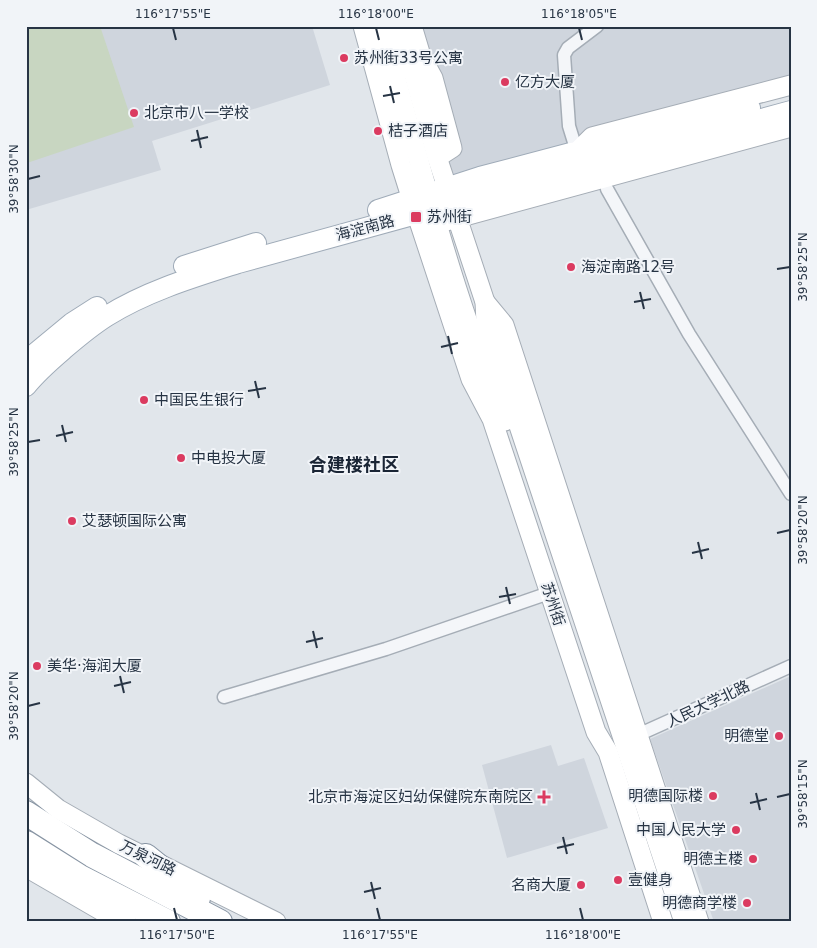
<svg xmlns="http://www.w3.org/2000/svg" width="817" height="948" viewBox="0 0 817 948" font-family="'DejaVu Sans','Noto Sans SC',sans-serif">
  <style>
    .built { fill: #cfd5dd }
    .green { fill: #c8d6c1 }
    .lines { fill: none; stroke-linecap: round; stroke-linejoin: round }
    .street-casing { stroke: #a5adb6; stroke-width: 15 }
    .secondary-casing { stroke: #a5adb6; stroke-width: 21 }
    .primary-casing { stroke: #9fabb8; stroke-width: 22 }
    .highway-casing { stroke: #8794a3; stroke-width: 26 }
    .street { stroke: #f4f6f9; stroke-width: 12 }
    .secondary { stroke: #fff; stroke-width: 19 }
    .primary { stroke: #fff; stroke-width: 20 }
    .highway { stroke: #fff; stroke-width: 24 }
    .ticks { fill: none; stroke: #273444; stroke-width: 2 }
    .poi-dot { fill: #db3b60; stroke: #f1f4f8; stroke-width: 2 }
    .labels { text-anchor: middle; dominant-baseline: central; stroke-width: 4; stroke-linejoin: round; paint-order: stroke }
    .poi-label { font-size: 15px; fill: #273444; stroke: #f1f4f8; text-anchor: start }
    .street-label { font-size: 15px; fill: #273444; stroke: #f1f4f8 }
    .quarter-label { font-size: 18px; font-weight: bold; fill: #1a2535; stroke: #f1f4f8 }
    .neatline { fill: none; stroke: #273444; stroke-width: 2 }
    .ticks-label { font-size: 12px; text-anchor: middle; fill: #273444 }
  </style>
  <rect width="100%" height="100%" fill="#e1e6eb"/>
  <g class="built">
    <path d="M 26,26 L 312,26 L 330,85 L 152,141 L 161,170 L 26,210 Z"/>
    <path d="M 397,26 L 791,26 L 791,89 L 448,188 Z"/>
    <path d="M 791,676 L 791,922 L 714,922 L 650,739 Z"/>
    <path d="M 551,745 L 558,766 L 584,758 L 608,828 L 507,858 L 482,765 Z"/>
  </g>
  <path class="green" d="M 26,26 L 100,26 L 134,127 L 27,163 Z"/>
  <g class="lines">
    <g class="street-casing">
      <g id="street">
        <path d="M 577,152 L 569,126 L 564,55 L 568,48 L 597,26"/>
        <path d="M 607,189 L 689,334 L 791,494"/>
        <path d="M 224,697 L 386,649 L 549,593"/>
        <path d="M 631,738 L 791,666"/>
      </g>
    </g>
    <g class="secondary-casing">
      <g id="secondary">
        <path d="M 363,26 L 401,165 L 412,200 L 471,379 L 492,419 L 596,732 L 608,752 L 663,922"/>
        <path d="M 381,26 C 419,158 452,294 505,421"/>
        <path d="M 397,26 L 405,55 L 414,75 L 436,154 L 485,302 L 486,323 L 507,390 L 684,922"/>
        <path d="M 412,26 L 421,56 L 433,78 L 452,148 L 438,157"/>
        <path d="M 577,152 L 592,137 L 791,85"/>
        <path d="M 446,221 L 791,127"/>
        <path d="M 485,302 L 504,325 L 699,922"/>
        <path d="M 26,783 L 58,809 L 119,844 L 276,922"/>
        <path d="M 26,867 L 121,922"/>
      </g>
    </g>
    <g class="primary-casing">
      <g id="primary">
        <path d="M 378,210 L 480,177 L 571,153 L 598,150 L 750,108"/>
        <path d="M 184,266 L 256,243"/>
        <path d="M 26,361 L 72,323 L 97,307"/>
        <path d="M 26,386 C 37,372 50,361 64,349 C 78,337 91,326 107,316 C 147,291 194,277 238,263 L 791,111"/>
      </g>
    </g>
    <g class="highway-casing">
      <g id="highway">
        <path d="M 26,813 L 92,855 L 220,922"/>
        <path d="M 26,843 L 80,877 L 168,922"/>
        <path d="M 146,856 L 198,898"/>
        <path d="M 116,919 L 124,922"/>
      </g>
    </g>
    <use href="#street" class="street"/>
    <use href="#secondary" class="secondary"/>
    <use href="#primary" class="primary"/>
    <use href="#highway" class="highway"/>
  </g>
  <path class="ticks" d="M 173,28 L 176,40M 376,28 L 379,40M 579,28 L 582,40M 390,86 L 394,103M 383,96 L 400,93M 197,130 L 201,148M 191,141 L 208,137M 28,179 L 40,176M 777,269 L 790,267M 640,292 L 644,309M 634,302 L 651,299M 448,336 L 452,354M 441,347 L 458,343M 255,381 L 259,398M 248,391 L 266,388M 62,425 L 66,442M 56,436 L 73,432M 28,442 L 40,440M 777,533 L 790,530M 698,542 L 702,559M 692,553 L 709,549M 506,587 L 510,604M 499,597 L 516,594M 313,631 L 317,648M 306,642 L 323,638M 120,676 L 124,693M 114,686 L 131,682M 28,706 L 40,703M 756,793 L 760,810M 777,797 L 790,794M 750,803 L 767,799M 563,837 L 567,854M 557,848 L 574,844M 371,882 L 375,899M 364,892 L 381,888M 174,908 L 177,920M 377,908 L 380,920M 580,908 L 583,920"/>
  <g class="poi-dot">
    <circle cx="344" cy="58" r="5"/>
    <circle cx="505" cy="82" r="5"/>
    <circle cx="134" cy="113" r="5"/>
    <circle cx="378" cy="131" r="5"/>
    <rect x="410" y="211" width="12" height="12" rx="2.5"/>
    <circle cx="571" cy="267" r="5"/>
    <circle cx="144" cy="400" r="5"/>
    <circle cx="181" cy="458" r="5"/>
    <circle cx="72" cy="521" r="5"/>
    <circle cx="37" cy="666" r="5"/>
    <circle cx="779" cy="736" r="5"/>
    <circle cx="713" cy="796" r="5"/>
    <path d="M541.5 789.5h5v5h5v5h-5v5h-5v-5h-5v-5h5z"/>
    <circle cx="736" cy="830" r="5"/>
    <circle cx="753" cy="859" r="5"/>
    <circle cx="618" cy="880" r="5"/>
    <circle cx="581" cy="885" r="5"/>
    <circle cx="747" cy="903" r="5"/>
  </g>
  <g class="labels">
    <g class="poi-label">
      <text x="354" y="58">苏州街33号公寓</text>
      <text x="515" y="82">亿方大厦</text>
      <text x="144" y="113">北京市八一学校</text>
      <text x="388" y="131">桔子酒店</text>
      <text x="427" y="217">苏州街</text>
      <text x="581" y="267">海淀南路12号</text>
      <text x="154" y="400">中国民生银行</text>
      <text x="191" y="458">中电投大厦</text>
      <text x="82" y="521">艾瑟顿国际公寓</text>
      <text x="47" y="666">美华·海润大厦</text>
      <text x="769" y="736" text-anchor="end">明德堂</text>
      <text x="703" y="796" text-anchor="end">明德国际楼</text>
      <text x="533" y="797" text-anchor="end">北京市海淀区妇幼保健院东南院区</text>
      <text x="726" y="830" text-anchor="end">中国人民大学</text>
      <text x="743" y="859" text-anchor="end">明德主楼</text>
      <text x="628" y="880">壹健身</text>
      <text x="571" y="885" text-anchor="end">名商大厦</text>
      <text x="737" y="903" text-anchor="end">明德商学楼</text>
    </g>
    <g class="street-label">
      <text transform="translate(365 228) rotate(-15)">海淀南路</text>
      <text transform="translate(553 604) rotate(72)">苏州街</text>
      <text transform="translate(708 704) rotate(-25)">人民大学北路</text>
      <text transform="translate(148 858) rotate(26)">万泉河路</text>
    </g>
    <g class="quarter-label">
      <text x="354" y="464">合建楼社区</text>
    </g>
  </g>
  <rect width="817" height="948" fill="none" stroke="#f1f4f8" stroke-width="55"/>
  <rect x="28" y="28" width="762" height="892" class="neatline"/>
  <g class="ticks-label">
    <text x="173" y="18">116°17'55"E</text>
    <text x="376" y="18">116°18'00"E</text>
    <text x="579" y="18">116°18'05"E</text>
    <text transform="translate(14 179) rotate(-90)" y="4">39°58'30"N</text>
    <text transform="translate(803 267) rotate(-90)" y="4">39°58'25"N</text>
    <text transform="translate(14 442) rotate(-90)" y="4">39°58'25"N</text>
    <text transform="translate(803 530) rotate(-90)" y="4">39°58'20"N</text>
    <text transform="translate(14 706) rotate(-90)" y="4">39°58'20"N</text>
    <text transform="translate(803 794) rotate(-90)" y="4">39°58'15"N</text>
    <text x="177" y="939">116°17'50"E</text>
    <text x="380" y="939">116°17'55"E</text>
    <text x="583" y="939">116°18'00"E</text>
  </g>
</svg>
